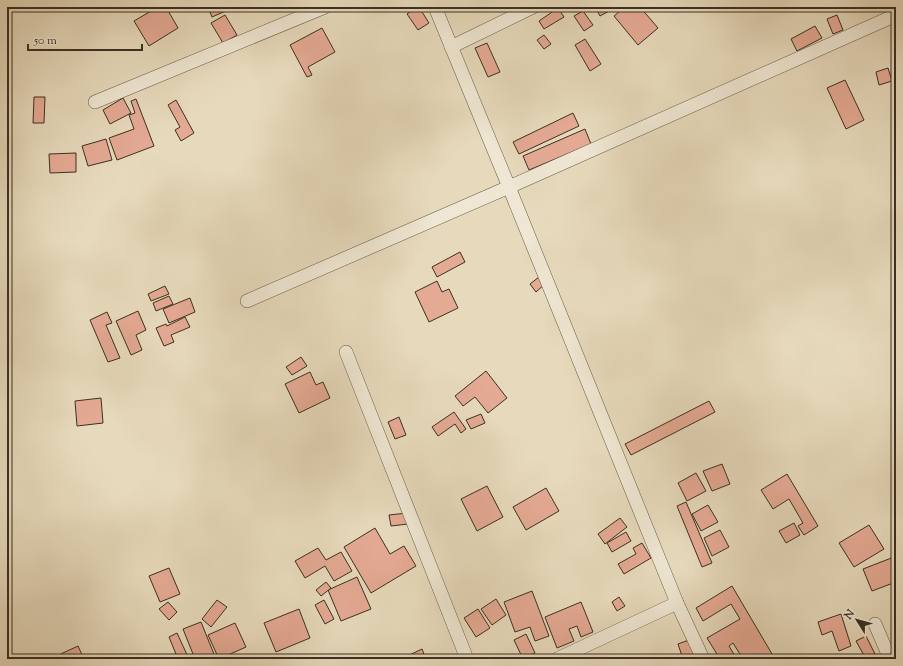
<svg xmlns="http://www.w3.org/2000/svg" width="903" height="666" viewBox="0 0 903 666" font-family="'Sorts Mill Goudy',serif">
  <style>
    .building { fill: #e5aa94; stroke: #3b3022 }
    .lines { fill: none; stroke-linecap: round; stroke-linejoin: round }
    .street-casing { stroke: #665a48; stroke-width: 14 }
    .street { stroke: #efe7d3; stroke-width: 13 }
  </style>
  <rect width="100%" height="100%" fill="#e7dabc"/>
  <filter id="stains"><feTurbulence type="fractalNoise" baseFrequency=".005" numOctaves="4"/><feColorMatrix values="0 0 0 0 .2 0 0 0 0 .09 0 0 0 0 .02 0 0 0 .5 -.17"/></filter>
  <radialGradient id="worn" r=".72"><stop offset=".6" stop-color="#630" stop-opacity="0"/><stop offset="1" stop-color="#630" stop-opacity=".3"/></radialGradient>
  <g class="building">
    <path d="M 158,7 L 166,7 L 178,28 L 149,46 L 134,21 Z"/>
    <path d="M 208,7 L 235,7 L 212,17 Z"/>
    <path d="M 417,7 L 419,7 L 429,23 L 418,30 L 407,14 Z"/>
    <path d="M 595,7 L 609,7 L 611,10 L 600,16 Z"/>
    <path d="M 625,7 L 640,7 L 658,28 L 638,45 L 614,16 Z"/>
    <path d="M 558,8 L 564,17 L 544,29 L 539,21 Z"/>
    <path d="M 583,11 L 593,25 L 584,31 L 574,16 Z"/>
    <path d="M 225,15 L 237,35 L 223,43 L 211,23 Z"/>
    <path d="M 837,15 L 843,30 L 833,34 L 827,19 Z"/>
    <path d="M 815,26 L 822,38 L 797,51 L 791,39 Z"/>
    <path d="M 322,28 L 335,52 L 308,67 L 312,75 L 307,77 L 290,45 Z"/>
    <path d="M 544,35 L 551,44 L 544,49 L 537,40 Z"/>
    <path d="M 585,39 L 601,64 L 590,71 L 575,45 Z"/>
    <path d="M 487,43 L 500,72 L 488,77 L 475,48 Z"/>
    <path d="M 888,68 L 892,81 L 879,85 L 876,72 Z"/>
    <path d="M 845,80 L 864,120 L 846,129 L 827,88 Z"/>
    <path d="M 34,97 L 45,97 L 44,123 L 33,123 Z"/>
    <path d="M 123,98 L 131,113 L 110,124 L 103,110 Z"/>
    <path d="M 136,99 L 154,146 L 117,160 L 109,138 L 134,129 L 129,115 L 135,113 L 131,101 Z"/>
    <path d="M 176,100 L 194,133 L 181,141 L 175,130 L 180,127 L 168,105 Z"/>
    <path d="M 573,113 L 579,126 L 519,154 L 513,142 Z"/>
    <path d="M 585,129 L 591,144 L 529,170 L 523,156 Z"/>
    <path d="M 106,139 L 112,160 L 88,166 L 82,146 Z"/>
    <path d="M 76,153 L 76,172 L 50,173 L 49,154 Z"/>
    <path d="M 460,252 L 465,262 L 437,277 L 432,267 Z"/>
    <path d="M 539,277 L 545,284 L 536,292 L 530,284 Z"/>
    <path d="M 437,281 L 442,292 L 449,289 L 458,308 L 429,322 L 415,292 Z"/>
    <path d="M 165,286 L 169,294 L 151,301 L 148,294 Z"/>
    <path d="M 169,296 L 173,304 L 156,311 L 153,303 Z"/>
    <path d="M 190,298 L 195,312 L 169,323 L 163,309 Z"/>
    <path d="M 138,311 L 146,330 L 136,335 L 142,350 L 131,355 L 116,321 Z"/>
    <path d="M 107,312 L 112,323 L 106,325 L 120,358 L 108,362 L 90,320 Z"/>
    <path d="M 185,317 L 190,327 L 171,335 L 174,342 L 164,346 L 156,328 L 166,324 L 167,326 Z"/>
    <path d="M 301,357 L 307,366 L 292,375 L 286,367 Z"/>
    <path d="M 486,371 L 507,398 L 488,413 L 475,397 L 463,406 L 455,396 Z"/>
    <path d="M 310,372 L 316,385 L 323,382 L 330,398 L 299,413 L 285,384 Z"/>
    <path d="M 101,398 L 103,423 L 77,426 L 75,401 Z"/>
    <path d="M 709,401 L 715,412 L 631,455 L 625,444 Z"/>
    <path d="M 454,412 L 466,429 L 461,433 L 455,424 L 438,436 L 432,427 Z"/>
    <path d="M 481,414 L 485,423 L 471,429 L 466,420 Z"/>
    <path d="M 399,417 L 406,435 L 395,439 L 388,422 Z"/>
    <path d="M 722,464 L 730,484 L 712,491 L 703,471 Z"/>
    <path d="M 696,473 L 706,491 L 687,501 L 678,483 Z"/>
    <path d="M 787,474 L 818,526 L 804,535 L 798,526 L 803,523 L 789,499 L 773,509 L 761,490 Z"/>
    <path d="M 487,486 L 503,517 L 477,531 L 461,499 Z"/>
    <path d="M 546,488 L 559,511 L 526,530 L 513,507 Z"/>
    <path d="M 686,502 L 712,563 L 702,567 L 677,506 Z"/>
    <path d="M 708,505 L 718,522 L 701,531 L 692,514 Z"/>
    <path d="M 407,513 L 408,524 L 391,526 L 389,515 Z"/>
    <path d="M 620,518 L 627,527 L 605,544 L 598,534 Z"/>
    <path d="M 794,523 L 800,535 L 786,543 L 779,531 Z"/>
    <path d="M 869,525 L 884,549 L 854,567 L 839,543 Z"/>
    <path d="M 375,528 L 390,554 L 404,546 L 416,566 L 371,593 L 344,547 Z"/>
    <path d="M 720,530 L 729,547 L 712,556 L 704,538 Z"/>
    <path d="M 626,532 L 631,541 L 612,552 L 607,543 Z"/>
    <path d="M 642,543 L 651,558 L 624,574 L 618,564 L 636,554 L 633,548 Z"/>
    <path d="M 318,548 L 326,560 L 341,552 L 352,571 L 334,581 L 325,566 L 305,578 L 295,561 Z"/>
    <path d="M 894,557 L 896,562 L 896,582 L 872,591 L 863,569 Z"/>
    <path d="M 169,568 L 180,594 L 160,602 L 149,576 Z"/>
    <path d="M 357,577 L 371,609 L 341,621 L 328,590 Z"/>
    <path d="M 326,582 L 331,588 L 321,596 L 316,590 Z"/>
    <path d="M 732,586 L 775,659 L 743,659 L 733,643 L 729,646 L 735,656 L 731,659 L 720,659 L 707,638 L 740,619 L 731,604 L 703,621 L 696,608 Z"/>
    <path d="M 532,591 L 549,636 L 535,641 L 530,627 L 515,632 L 504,602 Z"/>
    <path d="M 619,597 L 625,606 L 617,611 L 612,602 Z"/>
    <path d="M 496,599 L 506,615 L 492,625 L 481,609 Z"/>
    <path d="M 217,600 L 227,607 L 211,627 L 202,619 Z"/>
    <path d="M 324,600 L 334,619 L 325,624 L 315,605 Z"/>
    <path d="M 168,602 L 177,612 L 169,620 L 159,609 Z"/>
    <path d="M 581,602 L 593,632 L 581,637 L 577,626 L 569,629 L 574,641 L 557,648 L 545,617 Z"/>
    <path d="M 299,609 L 310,638 L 276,652 L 264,623 Z"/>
    <path d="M 478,609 L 490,628 L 476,637 L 464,618 Z"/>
    <path d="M 841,614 L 851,646 L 839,651 L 832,631 L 822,635 L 818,622 Z"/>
    <path d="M 201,622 L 216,659 L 195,659 L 183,629 Z"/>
    <path d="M 235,623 L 246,647 L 219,659 L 208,635 Z"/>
    <path d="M 177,633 L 189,659 L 178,659 L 169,637 Z"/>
    <path d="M 526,634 L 535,653 L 523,659 L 514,640 Z"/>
    <path d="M 866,636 L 875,654 L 866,659 L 856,641 Z"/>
    <path d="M 689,640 L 694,655 L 683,659 L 678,644 Z"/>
    <path d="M 78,646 L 84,659 L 50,659 Z"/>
    <path d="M 422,649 L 426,659 L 401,659 Z"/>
  </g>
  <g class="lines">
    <g class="street-casing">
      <g id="street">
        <path d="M 435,7 L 509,187 L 677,603 L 703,659"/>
        <path d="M 451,47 L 533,7"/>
        <path d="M 95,102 L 325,7"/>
        <path d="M 247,301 L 509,187 L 896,15"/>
        <path d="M 346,352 L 467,659"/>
        <path d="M 875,624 L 890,659"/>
        <path d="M 557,659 L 677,603"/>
      </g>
    </g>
    <use href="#street" class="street"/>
  </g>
  <rect width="903" height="666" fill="none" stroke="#e7dabc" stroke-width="24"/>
  <rect x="8" y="8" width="887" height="650" fill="none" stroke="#3b3022" stroke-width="2"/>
  <rect x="12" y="12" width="879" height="642" fill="none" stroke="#3b3022"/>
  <g transform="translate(857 620) rotate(307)" stroke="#efe7d3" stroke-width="3" paint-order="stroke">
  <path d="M0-3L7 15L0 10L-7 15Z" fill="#3b3022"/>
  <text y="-6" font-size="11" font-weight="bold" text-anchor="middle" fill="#3b3022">N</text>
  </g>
  <path d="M28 44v6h114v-6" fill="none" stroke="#3b3022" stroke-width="2"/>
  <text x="34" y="44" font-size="12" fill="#3b3022" stroke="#efe7d3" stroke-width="3" paint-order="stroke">50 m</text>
  <rect width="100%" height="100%" filter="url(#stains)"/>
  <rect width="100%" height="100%" fill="url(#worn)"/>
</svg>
